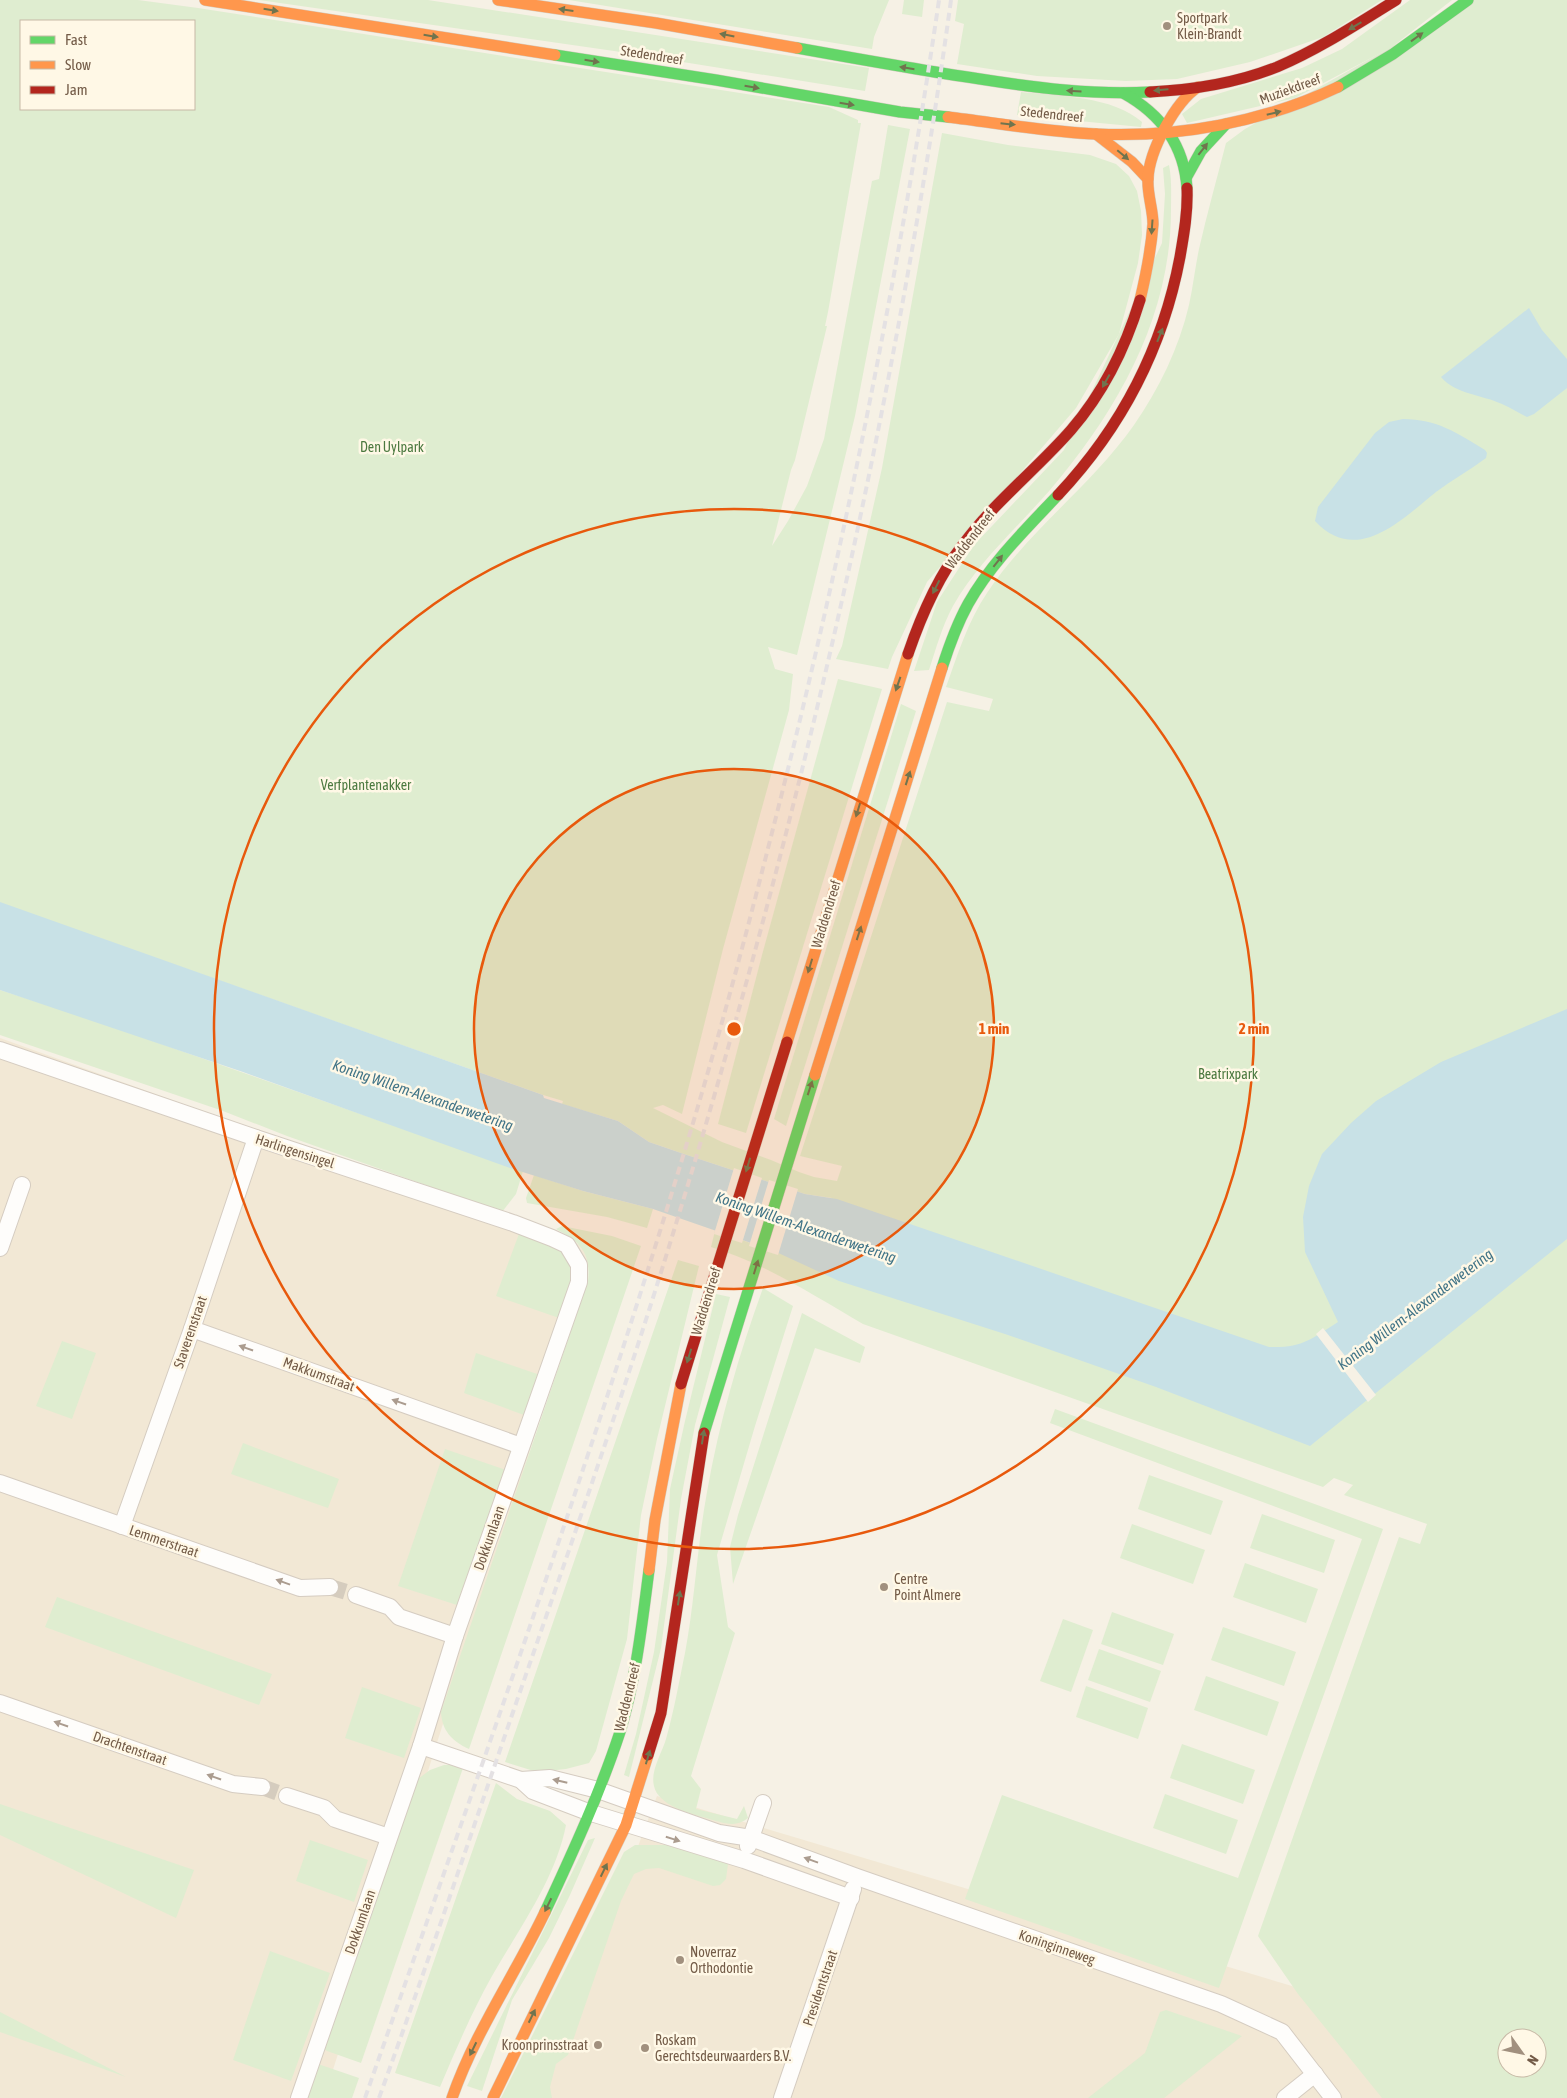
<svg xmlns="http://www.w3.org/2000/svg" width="1567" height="2098" viewBox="0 0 1567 2098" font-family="'Asap Condensed',sans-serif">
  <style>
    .residential { fill: #f2e8d5 }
    .green { fill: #dfedd0; fill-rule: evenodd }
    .water { fill: #c8e1e6 }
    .pier { fill: #f6f1e5 }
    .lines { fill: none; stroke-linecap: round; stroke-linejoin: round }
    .street-tunnel { stroke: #d5ccbe; stroke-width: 16; stroke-dasharray: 16 8; stroke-linecap: butt }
    .street-casing { stroke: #d5ccc1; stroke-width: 18 }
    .fast-casing { stroke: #d6cdc2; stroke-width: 12 }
    .slow-casing { stroke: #d6cdc2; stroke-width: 12 }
    .jam-casing { stroke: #d6cdc2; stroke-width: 12 }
    .street { stroke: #fefdfb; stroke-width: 16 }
    .fast { stroke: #63d668; stroke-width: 11 }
    .slow { stroke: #ff974d; stroke-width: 11 }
    .jam { stroke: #b3261e; stroke-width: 11 }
    .rail { stroke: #e4e1e3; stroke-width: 4; stroke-dasharray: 8 5; stroke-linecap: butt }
    .oneway { fill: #70744e }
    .oneway2 { fill: #ab9c8f }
    .ring { fill: none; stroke: #e8590c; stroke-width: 2.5 }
    .poi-dot { fill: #a1907e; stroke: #fff8e6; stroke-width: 2 }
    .labels { text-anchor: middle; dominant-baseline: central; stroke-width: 5; stroke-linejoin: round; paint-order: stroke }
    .poi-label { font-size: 14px; fill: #735b47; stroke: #fff8e6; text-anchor: start }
    .street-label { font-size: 14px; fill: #735b47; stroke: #fff8e6 }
    .park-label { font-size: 14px; fill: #4b793f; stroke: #fff8e6 }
    .water-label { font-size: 15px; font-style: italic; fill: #417487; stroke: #fff8e6 }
    .centre { fill: #e8590c; stroke: #fff8e6; stroke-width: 2.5 }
    .ring-label { font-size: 15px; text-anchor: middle; font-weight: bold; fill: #e8590c; stroke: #fff8e6; stroke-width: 5; stroke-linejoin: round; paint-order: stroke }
  </style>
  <rect width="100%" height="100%" fill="#f6f1e5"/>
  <g class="residential">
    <path d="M 0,1038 L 513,1223 L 594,1249 L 324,2098 L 0,2098 Z"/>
    <path d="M 657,1796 L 1302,1989 L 1390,2098 L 543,2098 Z"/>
  </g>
  <g class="green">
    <path d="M 0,0 L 138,0 L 198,8 L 829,107 L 858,120 L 858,123 L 861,123 L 828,312 L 825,326 L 827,326 L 795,460 L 791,470 L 772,546 L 788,521 L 807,486 L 824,439 L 872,181 L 879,179 L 888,125 L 910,129 L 855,416 L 797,655 L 768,647 L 775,669 L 793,674 L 789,710 L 723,949 L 682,1114 L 663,1105 L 653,1108 L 722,1142 L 771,1160 L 799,1172 L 814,1177 L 837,1181 L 842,1166 L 800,1156 L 947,702 L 989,711 L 993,699 L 946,687 C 957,656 968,621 987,593 C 1028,531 1091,486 1134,425 C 1159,389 1179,348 1189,305 C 1193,287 1195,268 1199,249 C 1207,214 1217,178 1226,143 L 1245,129 L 1474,0 L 1567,0 L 1567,2098 L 1382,2098 L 1298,1994 L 1258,1936 L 1399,1537 L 1420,1544 L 1427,1524 L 1344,1495 L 1353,1485 L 1334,1478 L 1323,1487 L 863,1324 C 815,1296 764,1263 711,1247 L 715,1231 L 774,1251 L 832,1198 L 805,1194 L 684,1154 L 649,1142 L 618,1121 L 562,1104 L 563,1101 L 543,1095 L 0,903 ZM 21,21 L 194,21 L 194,109 L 21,109 ZM 1507,2038 L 1537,2038 L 1537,2068 L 1507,2068 Z"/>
    <path d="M 259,0 L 428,0 L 869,68 L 865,91 L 614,51 Z"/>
    <path d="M 569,0 L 889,0 L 874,37 L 872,49 Z"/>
    <path d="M 904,0 L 924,0 L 922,17 L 902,14 Z"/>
    <path d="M 958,0 L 1382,0 L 1323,37 L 1250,62 L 1177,79 L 1126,81 L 1037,76 L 957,64 L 964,24 L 955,21 Z"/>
    <path d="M 1410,0 L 1452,0 L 1392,47 L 1295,98 L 1187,123 L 1182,114 L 1201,99 L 1302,68 L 1342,49 Z"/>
    <path d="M 1021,92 C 1058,96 1113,96 1142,122 L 1141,127 L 1017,115 Z"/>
    <path d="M 942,133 L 1008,145 L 1090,155 L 1116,164 L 1129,176 L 1137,191 L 1141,211 L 1142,235 L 1138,263 L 1119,334 L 1076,408 L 927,582 L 892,657 L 888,669 L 836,659 L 842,646 L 882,468 Z"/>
    <path d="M 1169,165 C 1172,180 1171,195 1171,210 C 1171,317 1118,410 1050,490 C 1017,528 978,562 953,606 C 942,626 936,649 929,670 L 914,671 L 937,602 L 974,545 L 1064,450 L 1162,243 L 1165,194 L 1163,168 Z"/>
    <path d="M 838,679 L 882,689 L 746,1133 L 718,1124 L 762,955 Z"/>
    <path d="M 901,704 L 916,711 L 786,1126 L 774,1119 Z"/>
    <path d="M 0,990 L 99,1022 L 523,1171 L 516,1194 L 502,1212 L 287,1136 L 223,1111 L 0,1035 Z"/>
    <path d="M 534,1175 L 583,1191 L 653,1209 L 647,1228 L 607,1217 L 527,1203 L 526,1198 Z"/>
    <path d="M 562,1226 L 612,1236 L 641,1246 L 469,1749 C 452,1741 442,1731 441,1712 L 588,1281 C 591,1252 580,1242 556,1229 Z"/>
    <path d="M 520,1231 L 560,1248 L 568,1262 L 573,1275 L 559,1318 L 496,1296 Z"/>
    <path d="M 678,1260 L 699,1266 L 657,1439 L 641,1515 L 627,1639 L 596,1751 L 589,1763 L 566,1769 L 537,1772 L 505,1762 Z"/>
    <path d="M 763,1288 L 793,1306 L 755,1426 L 717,1555 L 728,1627 L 735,1633 L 691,1776 L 701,1789 L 696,1809 L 737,1819 L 744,1806 L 748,1818 C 735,1829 721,1822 706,1818 C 688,1813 658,1805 654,1786 C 650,1771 662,1753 666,1739 C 674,1711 679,1682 685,1653 C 695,1600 697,1546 707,1492 C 719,1423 739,1354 763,1288 Z"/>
    <path d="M 716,1294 L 730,1297 L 695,1425 L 681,1499 L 661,1648 L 629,1777 L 624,1775 L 636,1734 L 654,1652 L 667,1562 L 670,1489 L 685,1421 Z"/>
    <path d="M 802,1313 L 865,1347 L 860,1363 L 815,1348 L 733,1584 L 730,1547 L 738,1515 Z"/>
    <path d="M 62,1341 L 96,1353 L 72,1419 L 36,1406 Z"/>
    <path d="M 476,1353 L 540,1375 L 524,1415 L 464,1393 Z"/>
    <path d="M 1055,1409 L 1383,1529 L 1219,1988 L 965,1899 L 1002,1795 L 1238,1878 L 1362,1539 L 1050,1423 Z"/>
    <path d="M 243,1443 L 339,1479 L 328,1508 L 231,1474 Z"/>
    <path d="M 445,1449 L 506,1470 L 457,1605 L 398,1586 Z"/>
    <path d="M 1149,1475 L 1223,1501 L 1211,1535 L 1138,1509 Z"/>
    <path d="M 1262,1514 L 1335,1540 L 1324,1573 L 1250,1548 Z"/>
    <path d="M 1132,1524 L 1205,1550 L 1193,1584 L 1120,1558 Z"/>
    <path d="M 1245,1563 L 1318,1589 L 1306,1623 L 1233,1597 Z"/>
    <path d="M 57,1597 L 272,1674 L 259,1705 L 45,1627 Z"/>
    <path d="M 1112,1612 L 1174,1634 L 1163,1665 L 1101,1644 Z"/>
    <path d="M 1063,1619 L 1093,1630 L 1071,1692 L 1040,1681 Z"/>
    <path d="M 1223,1627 L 1296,1652 L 1284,1686 L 1211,1660 Z"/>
    <path d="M 1099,1649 L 1161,1671 L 1150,1702 L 1088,1680 Z"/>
    <path d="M 1206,1676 L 1279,1702 L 1267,1736 L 1194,1710 Z"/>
    <path d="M 1086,1686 L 1148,1708 L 1138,1739 L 1076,1717 Z"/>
    <path d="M 362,1687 L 421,1708 L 404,1758 L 345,1738 Z"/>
    <path d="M 1182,1744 L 1255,1770 L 1243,1804 L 1170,1778 Z"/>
    <path d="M 444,1765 L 453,1765 L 463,1768 L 361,2063 L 327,2051 L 323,2048 L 418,1779 L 430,1770 Z"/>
    <path d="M 496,1783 L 517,1799 L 550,1811 L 566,1825 C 556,1878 519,1929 492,1976 C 472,2012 456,2049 440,2087 L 395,2073 Z"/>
    <path d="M 1165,1794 L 1238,1820 L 1226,1854 L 1153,1828 Z"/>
    <path d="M 0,1804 L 194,1870 L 176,1918 L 0,1835 Z"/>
    <path d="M 595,1838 L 570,1895 L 549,1938 L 512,2000 L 482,2091 L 467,2086 L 588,1840 Z"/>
    <path d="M 310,1840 L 368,1860 L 354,1902 L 296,1881 Z"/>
    <path d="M 635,1845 L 667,1845 L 721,1859 L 728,1864 L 726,1879 L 720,1885 L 713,1886 L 659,1868 L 646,1869 L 634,1874 L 621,1901 L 568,2055 L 556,2064 L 550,2087 L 552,2098 L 501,2098 L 624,1852 Z"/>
    <path d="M 270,1951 L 330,1973 L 291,2081 L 233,2060 Z"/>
    <path d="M 1166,2010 L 1242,2036 L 1164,2098 L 1088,2098 L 1145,2053 L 1160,2012 Z"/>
    <path d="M 0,2012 L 126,2077 L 0,2032 Z"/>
    <path d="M 318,2064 L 359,2078 L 352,2098 L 306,2098 Z"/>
  </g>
  <g class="water">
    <path d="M 1529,308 L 1542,330 L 1567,359 L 1567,388 L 1534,414 L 1527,417 C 1519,413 1511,408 1502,404 C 1483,395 1455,394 1441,377 Z"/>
    <path d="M 1403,419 C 1437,419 1457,433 1485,450 L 1487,453 L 1486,458 C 1470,470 1452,480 1436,492 C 1401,520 1357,566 1315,521 L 1318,507 L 1375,433 L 1389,422 Z"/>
    <path d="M 0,902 L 543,1095 L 544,1098 L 618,1121 L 649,1142 L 684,1154 L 805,1194 L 837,1199 L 1269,1347 C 1303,1348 1311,1339 1338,1322 L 1305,1252 L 1303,1217 L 1309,1186 L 1322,1154 L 1351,1123 L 1376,1101 L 1441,1062 L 1567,1009 L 1567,1239 L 1310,1446 L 1156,1387 L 1005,1334 L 839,1281 L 774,1251 L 653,1209 L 583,1191 L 513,1169 L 243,1072 L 0,990 Z"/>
  </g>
  <g class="pier">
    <path d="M 734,1168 L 762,1178 L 742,1243 L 714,1234 Z"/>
    <path d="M 769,1180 L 798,1189 L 778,1255 L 749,1246 Z"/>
    <path d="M 1323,1328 L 1376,1395 L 1368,1402 L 1316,1334 Z"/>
  </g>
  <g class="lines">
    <g class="street-tunnel">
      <path d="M 330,1587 L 356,1595"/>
      <path d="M 262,1787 L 287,1796"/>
    </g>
    <g class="street-casing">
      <g id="street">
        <path d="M 0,1050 L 256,1138 L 513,1223 L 552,1238 L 567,1245 L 579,1265 L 579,1282 L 455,1636 L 421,1746 L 299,2098"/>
        <path d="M 0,1248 L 22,1185"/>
        <path d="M 192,1329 L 521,1446"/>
        <path d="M 0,1483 L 300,1588 L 330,1587"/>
        <path d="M 122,1526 L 192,1329 L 256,1138"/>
        <path d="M 356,1595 L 390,1607 L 399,1617 L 455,1636"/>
        <path d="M 0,1703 L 233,1784 L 262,1787"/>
        <path d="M 421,1746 L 521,1780 L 533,1791 L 588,1812 L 744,1860 L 851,1898"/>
        <path d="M 521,1780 L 550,1778 L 598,1790 L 719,1833 L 751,1838 L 857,1877 L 1221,2004 L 1282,2032 L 1333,2098"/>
        <path d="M 287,1796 L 324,1808 L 335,1819 L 389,1837"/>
        <path d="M 748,1846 L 763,1803"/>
        <path d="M 782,2098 L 853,1889"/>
        <path d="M 1285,2098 L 1315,2074"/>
      </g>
    </g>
    <g class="fast-casing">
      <g id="fast">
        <path d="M 797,48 C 858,59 919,70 980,79 C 1037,88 1093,95 1150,92"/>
        <path d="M 555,55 L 716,80 L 900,112 L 948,117"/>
        <path d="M 1338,87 L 1393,54 L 1468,0"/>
        <path d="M 1123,93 C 1161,114 1184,144 1187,188"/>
        <path d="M 1186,178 L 1201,151 L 1226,124"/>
        <path d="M 942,668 C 949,646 957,624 968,604 C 991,563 1026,529 1058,495"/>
        <path d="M 704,1433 L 815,1075"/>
        <path d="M 545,1912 C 572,1854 600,1793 620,1732 C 636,1679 642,1624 649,1570"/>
      </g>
    </g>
    <g class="slow-casing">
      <g id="slow">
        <path d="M 205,0 L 555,55"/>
        <path d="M 498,0 L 656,23 L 797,48"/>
        <path d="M 948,117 C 997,123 1047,132 1096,134 C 1178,138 1264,122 1338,87"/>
        <path d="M 1096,134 L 1132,162 L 1148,179"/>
        <path d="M 1140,300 C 1146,275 1151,250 1153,224 C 1153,209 1147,194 1148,179 C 1149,151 1175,102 1198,87"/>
        <path d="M 787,1042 L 908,654"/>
        <path d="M 815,1075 L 942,668"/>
        <path d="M 649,1570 L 655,1520 L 681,1384"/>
        <path d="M 452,2098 C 475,2032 515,1975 545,1912"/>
        <path d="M 493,2098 L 626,1825 L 648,1755"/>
      </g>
    </g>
    <g class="jam-casing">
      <g id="jam">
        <path d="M 1150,92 C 1193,90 1237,83 1277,67 C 1319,49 1357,24 1396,0"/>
        <path d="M 1058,495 C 1121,428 1163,347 1180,257 C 1184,234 1188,211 1187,188"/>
        <path d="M 908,654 C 921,616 937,578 962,546 C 993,503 1036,470 1071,430 C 1103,393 1126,346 1140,300"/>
        <path d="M 681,1384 L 787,1042"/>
        <path d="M 648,1755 L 661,1713 L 704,1433"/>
      </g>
    </g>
    <use href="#street" class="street"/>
    <use href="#fast" class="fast"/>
    <use href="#slow" class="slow"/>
    <use href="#jam" class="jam"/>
    <g class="rail">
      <path d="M 365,2098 C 476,1781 590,1465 687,1143 C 724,1021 756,897 787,773 C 850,518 901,260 939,0"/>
      <path d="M 379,2098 C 425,1971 468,1843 512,1715 C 568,1553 625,1391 675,1227 C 798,827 894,415 951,0"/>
    </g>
  </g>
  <defs><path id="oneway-solid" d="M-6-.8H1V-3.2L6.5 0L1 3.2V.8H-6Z" transform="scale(1.25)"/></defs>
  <g class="oneway">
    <use href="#oneway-solid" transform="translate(271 10) rotate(9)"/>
    <use href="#oneway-solid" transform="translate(566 10) rotate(-172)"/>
    <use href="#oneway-solid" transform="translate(1355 26) rotate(149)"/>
    <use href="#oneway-solid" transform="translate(727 35) rotate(-169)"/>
    <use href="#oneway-solid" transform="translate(431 36) rotate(9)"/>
    <use href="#oneway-solid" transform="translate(1417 37) rotate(-36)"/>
    <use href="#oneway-solid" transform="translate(592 61) rotate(9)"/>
    <use href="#oneway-solid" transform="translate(907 68) rotate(-171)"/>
    <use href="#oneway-solid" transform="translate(752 87) rotate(10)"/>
    <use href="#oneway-solid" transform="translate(1161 90) rotate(175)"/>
    <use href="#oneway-solid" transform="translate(1074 91) rotate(-177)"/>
    <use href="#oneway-solid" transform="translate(847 104) rotate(9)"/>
    <use href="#oneway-solid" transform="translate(1274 113) rotate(-14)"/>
    <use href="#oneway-solid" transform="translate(1008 124) rotate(6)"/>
    <use href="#oneway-solid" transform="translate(1203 149) rotate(-52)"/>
    <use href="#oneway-solid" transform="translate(1123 155) rotate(40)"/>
    <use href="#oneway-solid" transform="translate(1152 227) rotate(94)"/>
    <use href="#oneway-solid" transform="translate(1160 335) rotate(-68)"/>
    <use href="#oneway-solid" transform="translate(1106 381) rotate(119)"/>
    <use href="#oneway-solid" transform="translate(998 561) rotate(-52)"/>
    <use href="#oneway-solid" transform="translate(936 587) rotate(117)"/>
    <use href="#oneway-solid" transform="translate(898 684) rotate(109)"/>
    <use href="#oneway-solid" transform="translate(908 778) rotate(-72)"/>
    <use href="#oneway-solid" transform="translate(858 810) rotate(107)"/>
    <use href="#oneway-solid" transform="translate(859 933) rotate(-72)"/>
    <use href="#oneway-solid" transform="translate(810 966) rotate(107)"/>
    <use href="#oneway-solid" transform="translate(810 1088) rotate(-72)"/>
    <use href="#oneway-solid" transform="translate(748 1165) rotate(107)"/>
    <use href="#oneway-solid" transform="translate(756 1267) rotate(-73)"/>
    <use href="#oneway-solid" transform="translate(689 1356) rotate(107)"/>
    <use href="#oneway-solid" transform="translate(703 1437) rotate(-81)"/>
    <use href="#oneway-solid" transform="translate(679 1598) rotate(-81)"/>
    <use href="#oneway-solid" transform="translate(648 1757) rotate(-73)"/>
    <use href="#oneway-solid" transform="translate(604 1870) rotate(-64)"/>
    <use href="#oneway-solid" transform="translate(548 1905) rotate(116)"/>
    <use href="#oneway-solid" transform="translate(532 2016) rotate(-64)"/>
    <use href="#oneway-solid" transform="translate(473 2049) rotate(116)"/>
  </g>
  <g class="oneway2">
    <use href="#oneway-solid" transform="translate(246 1348) rotate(-161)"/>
    <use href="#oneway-solid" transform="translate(399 1402) rotate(-161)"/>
    <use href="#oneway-solid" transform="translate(283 1582) rotate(-160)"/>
    <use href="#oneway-solid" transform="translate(61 1724) rotate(-161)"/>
    <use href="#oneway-solid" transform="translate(214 1777) rotate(-161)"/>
    <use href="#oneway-solid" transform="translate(560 1781) rotate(-167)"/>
    <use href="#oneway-solid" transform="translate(673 1839) rotate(17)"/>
    <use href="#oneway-solid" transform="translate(811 1860) rotate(-160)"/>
  </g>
  <circle cx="734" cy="1029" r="260" fill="#e8590c" fill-opacity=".12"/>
  <g class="ring">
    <circle cx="734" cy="1029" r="260"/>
    <circle cx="734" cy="1029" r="520"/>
  </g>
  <g class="poi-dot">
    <circle cx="1167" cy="26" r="5"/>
    <circle cx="884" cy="1587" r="5"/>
    <circle cx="680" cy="1960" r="5"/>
    <circle cx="598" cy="2045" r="5"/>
    <circle cx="645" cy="2048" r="5"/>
  </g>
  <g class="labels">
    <g class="poi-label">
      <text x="1177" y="18">Sportpark<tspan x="1177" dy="16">Klein-Brandt</tspan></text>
      <text x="894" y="1579">Centre<tspan x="894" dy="16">Point Almere</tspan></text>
      <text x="690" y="1952">Noverraz<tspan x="690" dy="16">Orthodontie</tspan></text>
      <text x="655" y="2040">Roskam<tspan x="655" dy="16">Gerechtsdeurwaarders B.V.</tspan></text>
      <text x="588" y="2045" text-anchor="end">Kroonprinsstraat</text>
    </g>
    <g class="street-label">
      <text transform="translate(652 55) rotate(9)">Stedendreef</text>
      <text transform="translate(1290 89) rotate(-20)">Muziekdreef</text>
      <text transform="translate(1052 114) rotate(6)">Stedendreef</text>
      <text transform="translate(970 539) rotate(-52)">Waddendreef</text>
      <text transform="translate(826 914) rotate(-73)">Waddendreef</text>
      <text transform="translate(295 1151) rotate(18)">Harlingensingel</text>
      <text transform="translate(706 1301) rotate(-73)">Waddendreef</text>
      <text transform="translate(190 1332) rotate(-71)">Staverenstraat</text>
      <text transform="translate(319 1374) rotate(20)">Makkumstraat</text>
      <text transform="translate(489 1538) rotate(-71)">Dokkumlaan</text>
      <text transform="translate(164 1541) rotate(19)">Lemmerstraat</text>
      <text transform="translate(627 1697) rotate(-76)">Waddendreef</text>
      <text transform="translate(130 1748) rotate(19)">Drachtenstraat</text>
      <text transform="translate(360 1922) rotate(-71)">Dokkumlaan</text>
      <text transform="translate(1057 1947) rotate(19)">Koninginneweg</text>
      <text transform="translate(820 1988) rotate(-71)">Presidentstraat</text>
    </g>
    <g class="park-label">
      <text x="392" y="447">Den Uylpark</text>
      <text x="366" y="785">Verfplantenakker</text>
      <text x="1228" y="1074">Beatrixpark</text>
    </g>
    <g class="water-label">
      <text transform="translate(423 1095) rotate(19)">Koning Willem-Alexanderwetering</text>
      <text transform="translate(806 1227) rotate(19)">Koning Willem-Alexanderwetering</text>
      <text transform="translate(1415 1309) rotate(-37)">Koning Willem-Alexanderwetering</text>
    </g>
  </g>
  <circle cx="734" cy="1029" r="8" class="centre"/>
  <g class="ring-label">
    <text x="994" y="1034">1 min</text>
    <text x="1254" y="1034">2 min</text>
  </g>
  <rect x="20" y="20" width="175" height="90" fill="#fff8e6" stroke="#c7b9a6"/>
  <rect x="30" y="36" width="25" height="8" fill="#63d668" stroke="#c7b9a6"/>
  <text x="65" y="45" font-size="15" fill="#735b47">Fast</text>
  <rect x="30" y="61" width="25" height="8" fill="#ff974d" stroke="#c7b9a6"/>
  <text x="65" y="70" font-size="15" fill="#735b47">Slow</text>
  <rect x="30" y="86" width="25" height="8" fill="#b3261e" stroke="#c7b9a6"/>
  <text x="65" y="95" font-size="15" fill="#735b47">Jam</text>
  <g transform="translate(1522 2053) rotate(123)"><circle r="24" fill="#fff8e6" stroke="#c7b9a6"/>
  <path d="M0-4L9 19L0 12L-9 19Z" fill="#a1907e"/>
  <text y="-8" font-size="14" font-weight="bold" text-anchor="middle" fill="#735b47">N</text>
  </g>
</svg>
